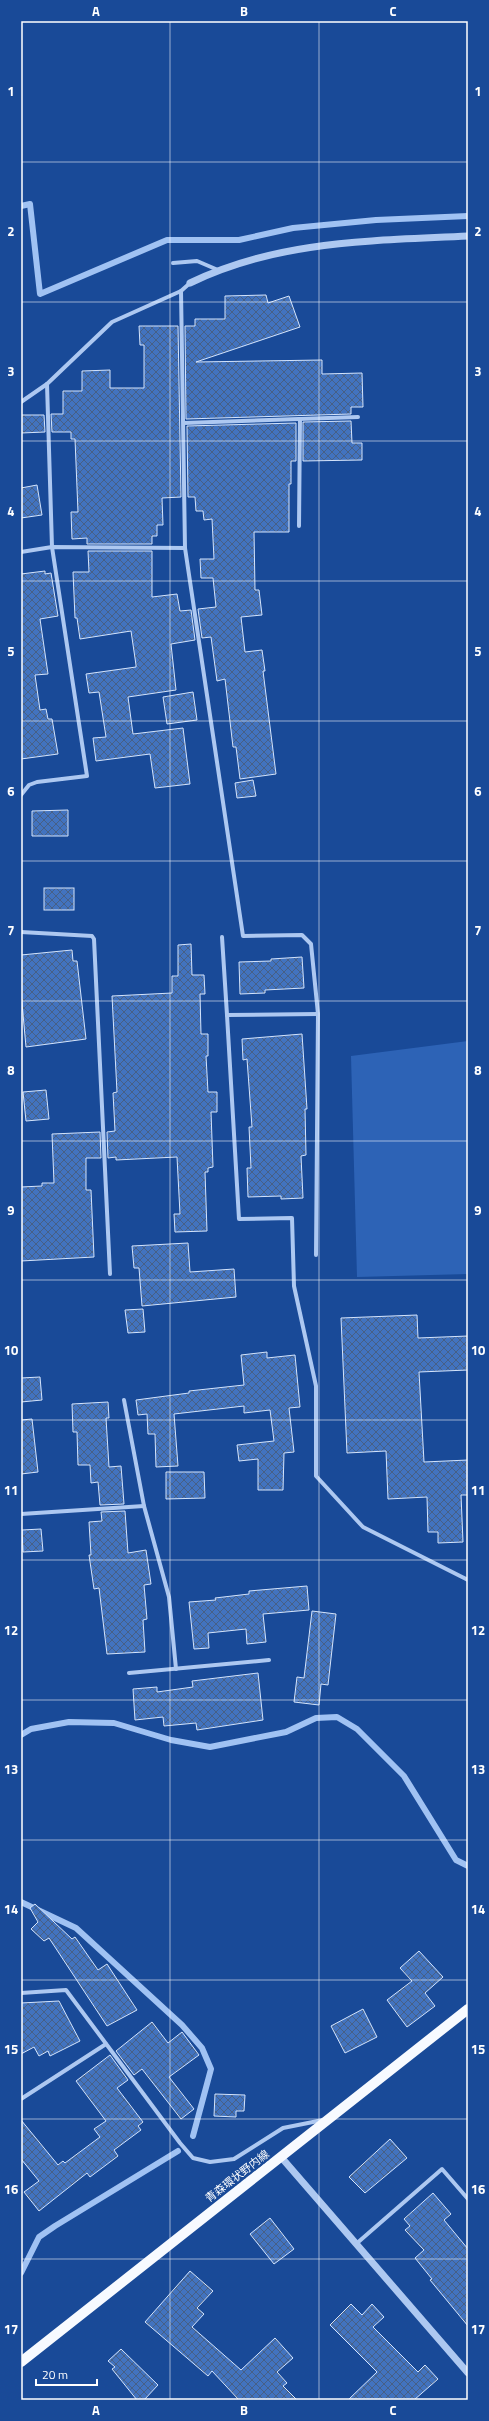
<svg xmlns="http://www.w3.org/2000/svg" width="489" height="2421" viewBox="0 0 489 2421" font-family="'Titillium Web','Noto Sans JP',sans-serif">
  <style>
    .green { fill: #2d63b6 }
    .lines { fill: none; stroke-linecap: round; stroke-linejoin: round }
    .stream { stroke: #a0c2f3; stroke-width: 6 }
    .building { fill: url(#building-cross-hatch); stroke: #d4e4fc }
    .minor { stroke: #adc8f1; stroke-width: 4 }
    .tertiary { stroke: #adc8f1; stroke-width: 7 }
    .primary { stroke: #f7faff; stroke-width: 10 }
    .grid { fill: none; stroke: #fff; stroke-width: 1; stroke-opacity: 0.55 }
    .labels { text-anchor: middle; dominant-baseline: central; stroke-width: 4; stroke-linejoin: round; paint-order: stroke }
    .street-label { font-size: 11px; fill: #fff; stroke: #194a98 }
    .neatline { fill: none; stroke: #fff; stroke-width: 1.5 }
    .grid-label { font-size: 13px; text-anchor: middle; font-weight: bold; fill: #fff }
  </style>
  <defs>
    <pattern id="building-cross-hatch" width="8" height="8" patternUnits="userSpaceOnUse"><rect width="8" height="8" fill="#4273bf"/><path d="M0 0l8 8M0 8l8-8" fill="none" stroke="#476086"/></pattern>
  </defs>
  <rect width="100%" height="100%" fill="#194a98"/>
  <path class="green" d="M 468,1041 L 468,1274 L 357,1277 L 351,1056 Z"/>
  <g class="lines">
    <g class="stream">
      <path d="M 21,206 L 30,204 L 40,294 L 167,240 L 239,240 L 293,228 L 376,220 L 468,216"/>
      <path d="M 21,1735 L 31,1729 L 69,1722 L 114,1723 L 171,1740 L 210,1747 L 286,1732 L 316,1718 L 337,1717 L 357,1729 L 404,1776 L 456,1860 L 468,1866"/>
      <path d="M 21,1902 L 76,1928 L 182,2025 L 202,2048 L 211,2069 L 193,2136"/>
      <path d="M 21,2273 L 39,2237 L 55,2226 L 178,2151"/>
    </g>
  </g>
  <g class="building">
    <path d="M 266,295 L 268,303 L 289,296 L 300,327 L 196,362 L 322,360 L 322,374 L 362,373 L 363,407 L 351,407 L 351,414 L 186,419 L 185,326 L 195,326 L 195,319 L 225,319 L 225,296 Z"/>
    <path d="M 139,326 L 178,326 L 181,497 L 162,498 L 163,525 L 157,525 L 157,536 L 152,536 L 152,544 L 87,544 L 87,538 L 72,539 L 71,512 L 78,512 L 75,439 L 71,439 L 71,432 L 52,432 L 51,414 L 63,414 L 63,391 L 82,391 L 82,371 L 110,370 L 110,388 L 144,388 L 144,345 L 140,345 Z"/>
    <path d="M 21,415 L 44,415 L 45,432 L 21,433 Z"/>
    <path d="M 351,421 L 352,443 L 362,443 L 362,460 L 303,461 L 303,422 Z"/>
    <path d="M 296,423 L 296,461 L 291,461 L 291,484 L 289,484 L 289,532 L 254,532 L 255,590 L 259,590 L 262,615 L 241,617 L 245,652 L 262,650 L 265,671 L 263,671 L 276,774 L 240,779 L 236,747 L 233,747 L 225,679 L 217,681 L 211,637 L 202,638 L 198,609 L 216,607 L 213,578 L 201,578 L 200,559 L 214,559 L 212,519 L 204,520 L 203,511 L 196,511 L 195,497 L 188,497 L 187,426 Z"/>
    <path d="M 37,485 L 42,515 L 21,518 L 21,488 Z"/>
    <path d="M 88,551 L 152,551 L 152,597 L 177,594 L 180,611 L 191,610 L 195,640 L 171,644 L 176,690 L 128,697 L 133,734 L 183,728 L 190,784 L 155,788 L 150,754 L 96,761 L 93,738 L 106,737 L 99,692 L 89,693 L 86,674 L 136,667 L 136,665 L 131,631 L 80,639 L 77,618 L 75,618 L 73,572 L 89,572 Z"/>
    <path d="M 45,571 L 45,574 L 51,573 L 58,616 L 40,619 L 48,674 L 35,675 L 40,710 L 46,709 L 48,719 L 52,719 L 58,754 L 21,759 L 21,574 Z"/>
    <path d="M 193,692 L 197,720 L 167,724 L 163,697 Z"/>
    <path d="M 253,780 L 256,796 L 237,798 L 235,783 Z"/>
    <path d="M 68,810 L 68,836 L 32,836 L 32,811 Z"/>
    <rect x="44" y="888" width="30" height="22"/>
    <path d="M 191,944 L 192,975 L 204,975 L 205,994 L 200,994 L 201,1034 L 208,1034 L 208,1056 L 206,1056 L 208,1092 L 217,1092 L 217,1112 L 211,1112 L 213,1167 L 208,1168 L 208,1172 L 205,1172 L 207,1231 L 175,1232 L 174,1214 L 180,1214 L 177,1157 L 116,1160 L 116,1157 L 108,1158 L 107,1132 L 115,1131 L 113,1093 L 117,1092 L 112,996 L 172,993 L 172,976 L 178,976 L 178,945 Z"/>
    <path d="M 72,950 L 73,961 L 77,961 L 86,1039 L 26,1047 L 21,992 L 21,955 Z"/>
    <path d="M 302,957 L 304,988 L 265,990 L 265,993 L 240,994 L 239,962 L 271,961 L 271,959 Z"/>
    <path d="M 302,1034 L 307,1109 L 305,1109 L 306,1155 L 301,1156 L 303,1198 L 281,1199 L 281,1196 L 248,1197 L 247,1168 L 251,1168 L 249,1127 L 252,1127 L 247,1059 L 243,1060 L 242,1039 Z"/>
    <path d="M 46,1090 L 49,1119 L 26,1121 L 23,1092 Z"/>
    <path d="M 100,1132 L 101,1158 L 86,1158 L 86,1190 L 91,1190 L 94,1257 L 21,1261 L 21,1187 L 42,1186 L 42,1183 L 54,1183 L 52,1134 Z"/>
    <path d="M 188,1243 L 190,1272 L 234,1269 L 236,1297 L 142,1306 L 139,1268 L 134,1268 L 132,1246 Z"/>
    <path d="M 143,1309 L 145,1332 L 128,1333 L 125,1310 Z"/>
    <path d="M 417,1315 L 418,1338 L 468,1336 L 468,1370 L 419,1372 L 424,1462 L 468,1460 L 468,1495 L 461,1495 L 463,1542 L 438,1543 L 438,1532 L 428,1532 L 427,1497 L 388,1499 L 386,1451 L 347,1453 L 341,1318 Z"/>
    <path d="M 267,1352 L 267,1358 L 295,1355 L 300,1407 L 289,1408 L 294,1452 L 284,1453 L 283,1490 L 258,1490 L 258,1459 L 239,1461 L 237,1445 L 274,1441 L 270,1410 L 244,1413 L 244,1406 L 174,1414 L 178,1466 L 156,1467 L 155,1434 L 148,1434 L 147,1414 L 138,1415 L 136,1400 L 189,1393 L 189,1391 L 244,1385 L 241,1355 Z"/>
    <path d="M 40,1377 L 42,1400 L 21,1402 L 21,1378 Z"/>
    <path d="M 108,1402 L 109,1418 L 106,1418 L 109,1467 L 121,1466 L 124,1504 L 100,1505 L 98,1482 L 91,1483 L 90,1465 L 78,1465 L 77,1432 L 73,1432 L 72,1404 Z"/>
    <path d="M 32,1419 L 38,1472 L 21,1474 L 21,1420 Z"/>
    <path d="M 166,1472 L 204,1472 L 205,1498 L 166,1499 Z"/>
    <path d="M 125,1511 L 128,1553 L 146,1550 L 151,1584 L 144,1585 L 147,1619 L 143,1620 L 145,1652 L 107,1654 L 99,1588 L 94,1589 L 89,1555 L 91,1555 L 89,1522 L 102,1521 L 101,1512 Z"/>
    <path d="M 41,1529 L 43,1551 L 23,1552 L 22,1530 Z"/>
    <path d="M 307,1586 L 309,1610 L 263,1614 L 266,1642 L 247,1644 L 246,1629 L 208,1633 L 209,1648 L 194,1649 L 189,1602 L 216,1600 L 215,1598 L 249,1594 L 249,1591 Z"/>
    <path d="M 312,1611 L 336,1614 L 328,1685 L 321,1684 L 319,1705 L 294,1702 L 297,1677 L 304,1678 Z"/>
    <path d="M 258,1673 L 263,1720 L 197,1730 L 196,1723 L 164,1726 L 163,1717 L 135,1720 L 133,1689 L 157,1687 L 157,1692 L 193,1687 L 192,1681 Z"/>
    <path d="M 35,1904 L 72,1939 L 75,1937 L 98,1970 L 107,1964 L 137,2010 L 107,2026 L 49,1938 L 44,1941 L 31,1929 L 38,1922 L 30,1908 Z"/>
    <path d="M 419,1951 L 443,1977 L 425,1993 L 435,2006 L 407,2027 L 387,2000 L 412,1981 L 400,1968 Z"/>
    <path d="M 59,2001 L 80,2041 L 50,2056 L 48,2051 L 39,2056 L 34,2047 L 21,2054 L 21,2003 Z"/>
    <path d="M 363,2009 L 377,2037 L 345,2053 L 331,2026 Z"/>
    <path d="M 152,2022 L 168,2043 L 182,2032 L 199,2055 L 169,2077 L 194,2109 L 181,2119 L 142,2069 L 134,2075 L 116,2051 Z"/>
    <path d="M 110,2055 L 128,2080 L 117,2088 L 143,2122 L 138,2126 L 141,2130 L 114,2150 L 118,2156 L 90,2177 L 87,2173 L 39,2211 L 24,2192 L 39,2181 L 21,2159 L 21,2120 L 58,2165 L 63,2161 L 65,2163 L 100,2137 L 94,2129 L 106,2121 L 76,2081 Z"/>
    <path d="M 215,2094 L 245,2095 L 244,2111 L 236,2111 L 236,2117 L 214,2116 Z"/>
    <path d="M 390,2139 L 407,2158 L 365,2193 L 349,2177 Z"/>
    <path d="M 433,2193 L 451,2214 L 444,2220 L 468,2249 L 468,2326 L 430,2280 L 432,2279 L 415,2258 L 424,2250 L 405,2230 L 410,2226 L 404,2219 Z"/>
    <path d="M 270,2218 L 294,2249 L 274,2264 L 250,2234 Z"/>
    <path d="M 190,2271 L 213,2291 L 197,2308 L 204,2314 L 192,2327 L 241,2370 L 275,2338 L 293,2358 L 277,2372 L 287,2383 L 283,2386 L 297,2400 L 239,2400 L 212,2371 L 208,2376 L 145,2322 Z"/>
    <path d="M 351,2304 L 362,2315 L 372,2304 L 384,2317 L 373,2327 L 418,2372 L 425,2365 L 438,2379 L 414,2400 L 348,2400 L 377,2372 L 330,2325 Z"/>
    <path d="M 121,2349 L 158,2385 L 144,2400 L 137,2400 L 112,2369 L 115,2367 L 108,2361 Z"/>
  </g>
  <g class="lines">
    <g class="minor">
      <path d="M 173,263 L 197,261 L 218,270"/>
      <path d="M 181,291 L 185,548 L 243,936 L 302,935 L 311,944 L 318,1014 L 316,1255"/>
      <path d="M 21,402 L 47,384 L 112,322 L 181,291 L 190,283"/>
      <path d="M 184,423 L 358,417"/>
      <path d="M 299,526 L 300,419"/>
      <path d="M 21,552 L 52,547 L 185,548"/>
      <path d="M 21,795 L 29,785 L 37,782 L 87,776 L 52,547 L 47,384"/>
      <path d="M 21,932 L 92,936 L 94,939 L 110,1274"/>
      <path d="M 222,937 L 227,1015"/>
      <path d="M 318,1014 L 227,1015 L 239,1219 L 292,1218 L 294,1286 L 316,1386 L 316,1476 L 363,1527 L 468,1580"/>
      <path d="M 124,1400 L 144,1506 L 169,1597 L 176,1669"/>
      <path d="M 21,1514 L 144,1506"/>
      <path d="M 129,1673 L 269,1660"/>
      <path d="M 21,1993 L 66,1990 L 180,2143 L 193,2158 L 210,2162 L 234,2159 L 283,2128 L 323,2120"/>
      <path d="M 21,2099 L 106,2044"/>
      <path d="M 356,2244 L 442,2169 L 468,2199"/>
    </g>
    <g class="tertiary">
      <path d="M 190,283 C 279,240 371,241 468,236"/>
      <path d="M 281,2157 L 468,2373"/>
    </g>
    <path class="primary" d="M 21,2362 L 468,2009"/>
  </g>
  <path class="grid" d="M 170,21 L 170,2400M 319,21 L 319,2400M 21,162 L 468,162M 21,302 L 468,302M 21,441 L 468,441M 21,581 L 468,581M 21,721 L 468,721M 21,861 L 468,861M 21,1001 L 468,1001M 21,1141 L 468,1141M 21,1280 L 468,1280M 21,1420 L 468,1420M 21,1560 L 468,1560M 21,1700 L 468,1700M 21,1840 L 468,1840M 21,1980 L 468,1980M 21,2119 L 468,2119M 21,2259 L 468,2259"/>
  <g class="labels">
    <g class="street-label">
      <text transform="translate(237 2176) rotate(-38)">青森環状野内線</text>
    </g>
  </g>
  <rect width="489" height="2421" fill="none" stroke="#194a98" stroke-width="44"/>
  <path d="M36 2379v6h61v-6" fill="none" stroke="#ffffff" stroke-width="2"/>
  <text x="42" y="2379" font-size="12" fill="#ffffff" stroke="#194a98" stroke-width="3" paint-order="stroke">20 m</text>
  <rect x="22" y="22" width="445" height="2377" class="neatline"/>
  <g class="grid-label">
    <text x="96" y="16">A</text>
    <text x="244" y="16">B</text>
    <text x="393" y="16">C</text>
    <text x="11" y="96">1</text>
    <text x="478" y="96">1</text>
    <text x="11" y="236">2</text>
    <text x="478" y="236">2</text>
    <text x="11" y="376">3</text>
    <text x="478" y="376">3</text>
    <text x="11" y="516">4</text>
    <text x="478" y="516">4</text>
    <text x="11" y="656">5</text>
    <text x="478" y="656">5</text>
    <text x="11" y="796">6</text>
    <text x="478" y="796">6</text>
    <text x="11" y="935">7</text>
    <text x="478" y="935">7</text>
    <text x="11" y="1075">8</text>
    <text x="478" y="1075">8</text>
    <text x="11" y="1215">9</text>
    <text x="478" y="1215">9</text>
    <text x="11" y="1355">10</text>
    <text x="478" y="1355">10</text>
    <text x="11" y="1495">11</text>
    <text x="478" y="1495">11</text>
    <text x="11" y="1635">12</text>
    <text x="478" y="1635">12</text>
    <text x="11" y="1774">13</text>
    <text x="478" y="1774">13</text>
    <text x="11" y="1914">14</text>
    <text x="478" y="1914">14</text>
    <text x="11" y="2054">15</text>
    <text x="478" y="2054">15</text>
    <text x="11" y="2194">16</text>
    <text x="478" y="2194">16</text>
    <text x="11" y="2334">17</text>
    <text x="478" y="2334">17</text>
    <text x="96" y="2415">A</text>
    <text x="244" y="2415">B</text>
    <text x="393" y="2415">C</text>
  </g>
</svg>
